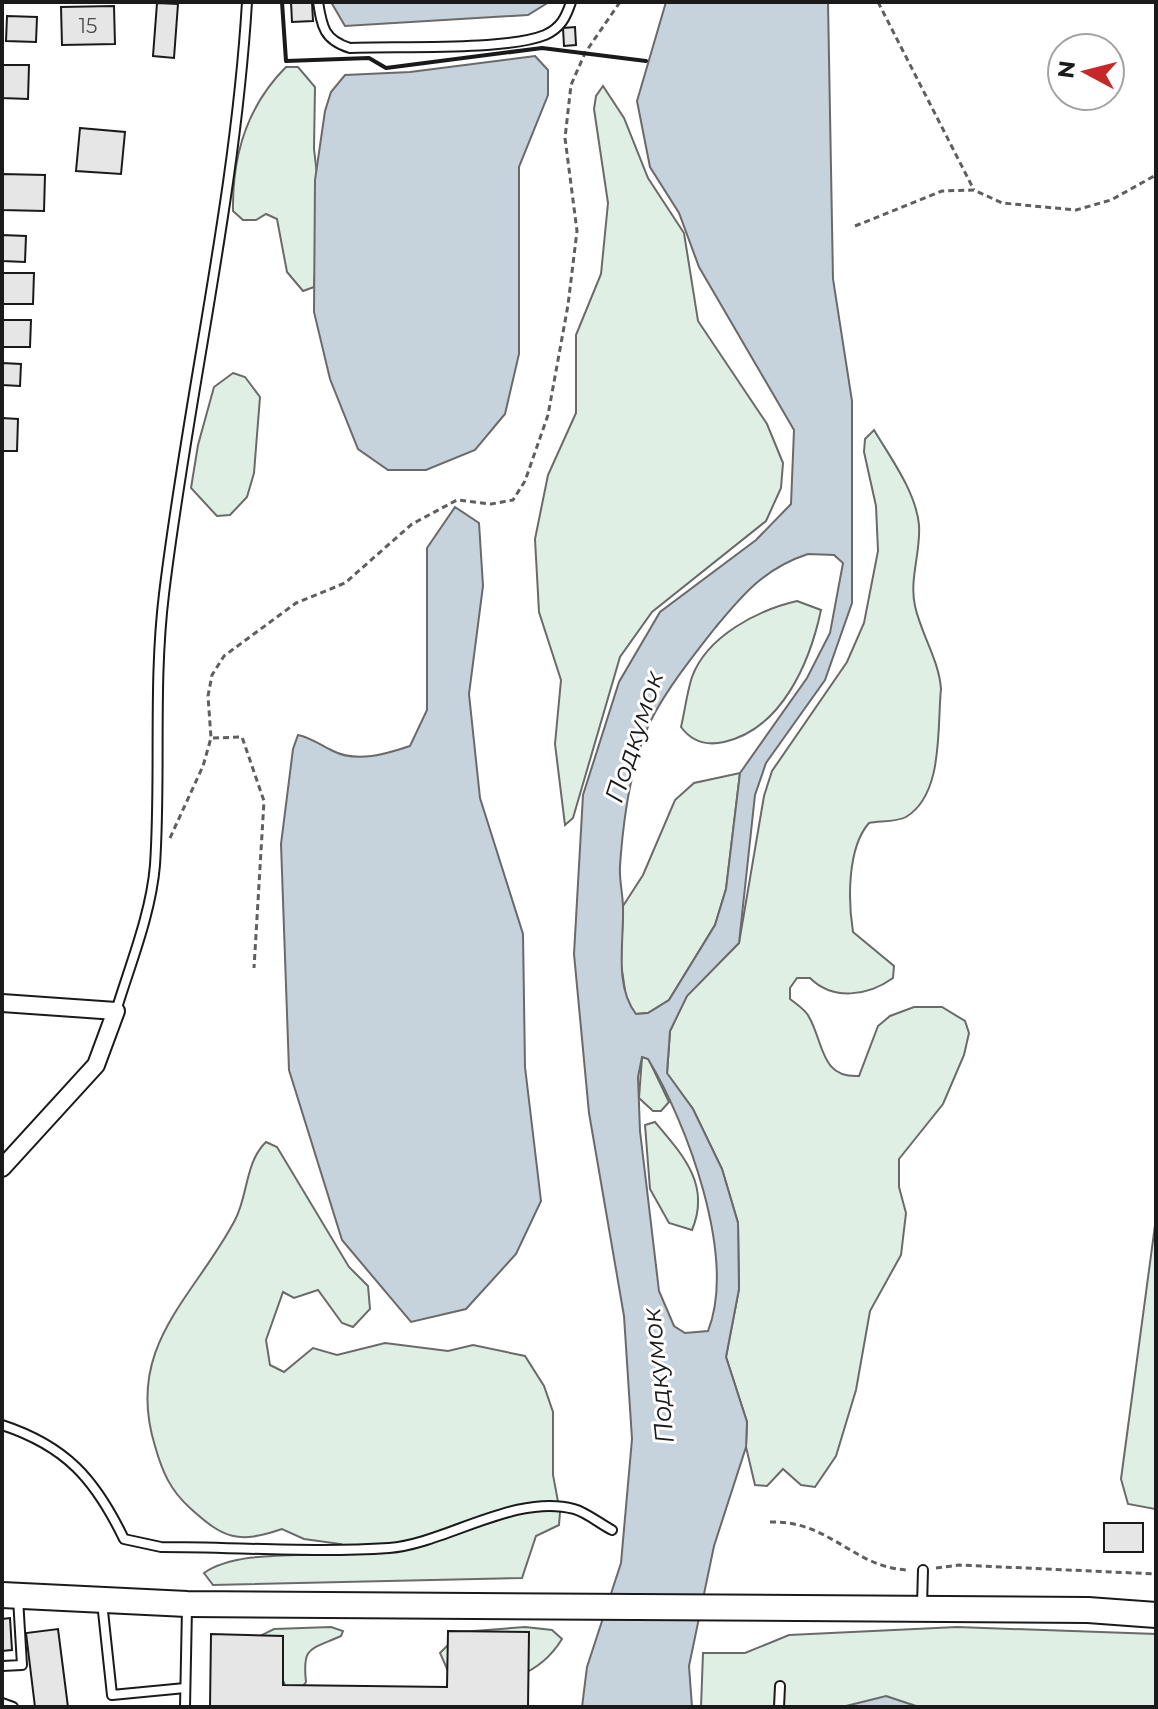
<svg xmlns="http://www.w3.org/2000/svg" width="1158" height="1709" viewBox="0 0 1158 1709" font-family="Montserrat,sans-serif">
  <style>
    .green { fill: #e0efe3; stroke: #6a6a6a; stroke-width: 2 }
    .water { fill: #c6d2dc; stroke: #6a6a6a; stroke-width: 2; fill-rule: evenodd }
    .building { fill: #e6e6e6; stroke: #1a1a1a; stroke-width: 2 }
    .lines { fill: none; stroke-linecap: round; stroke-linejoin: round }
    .lane-casing { stroke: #1a1a1a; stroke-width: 12 }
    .street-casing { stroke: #1a1a1a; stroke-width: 20 }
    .secondary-casing { stroke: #1a1a1a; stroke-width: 28 }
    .path { stroke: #5f5f5f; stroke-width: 3; stroke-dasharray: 6 4; stroke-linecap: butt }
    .lane { stroke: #fff; stroke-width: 8 }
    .street { stroke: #fff; stroke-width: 16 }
    .secondary { stroke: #fff; stroke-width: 24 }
    .wall { stroke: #1a1a1a; stroke-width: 4 }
    .labels { text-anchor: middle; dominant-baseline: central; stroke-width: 6; stroke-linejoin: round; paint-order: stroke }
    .number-label { font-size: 20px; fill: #4d4d4d }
    .water-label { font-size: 26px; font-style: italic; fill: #1a1a1a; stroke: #fff }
  </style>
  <rect width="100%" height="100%" fill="#fff"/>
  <g class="green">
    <path d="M 286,67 L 298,67 L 315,87 L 314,149 L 320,200 L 314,287 L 303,291 L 287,272 L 277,219 L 266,214 L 256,220 L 243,220 L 233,211 C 232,156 246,107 286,67 Z"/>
    <path d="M 603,86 L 624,118 L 648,178 L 684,233 L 698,321 L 767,424 L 783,463 L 781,488 L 766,521 L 652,612 L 620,657 L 573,818 L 565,825 L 555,744 L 561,680 L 539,612 L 535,539 L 548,475 L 576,413 L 576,335 L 601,274 L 608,203 L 594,109 L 596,96 Z"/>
    <path d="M 233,373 L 245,377 L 260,397 L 254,473 L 247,497 L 230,515 L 217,516 L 191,488 L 198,445 L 214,387 Z"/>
    <path d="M 874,430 C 890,457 916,492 919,525 C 921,551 909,580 915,606 C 921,634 939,660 941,689 C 937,727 944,794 906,817 C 897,822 879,821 869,823 C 847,848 848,901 853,932 L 894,966 L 893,978 C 868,996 833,1001 810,978 L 797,978 L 790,988 L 790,999 C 796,1004 806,1010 809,1017 C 824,1043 820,1078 859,1076 L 878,1026 L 890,1016 L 914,1007 L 942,1007 L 965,1021 L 969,1033 L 964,1055 L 943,1104 L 899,1159 L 899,1187 L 906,1213 L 901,1255 L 870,1311 L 856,1390 L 836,1456 L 815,1487 L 801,1485 L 783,1469 L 767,1486 L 755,1485 L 746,1447 L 747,1422 L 726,1357 L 739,1289 L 738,1223 L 722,1169 L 693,1109 L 667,1074 L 670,1031 L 687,995 L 739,943 L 764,796 L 772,771 L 847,662 L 864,623 L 878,551 L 876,506 L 864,452 L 865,439 Z"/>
    <path d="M 797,601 L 821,610 C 810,662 782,729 724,742 C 706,746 692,742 681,727 C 685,710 687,692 692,677 C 707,636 758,610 797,601 Z"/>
    <path d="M 740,773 L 726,889 L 715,925 L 669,1000 L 648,1013 L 635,1014 L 627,1004 L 621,964 L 623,906 L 643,875 L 675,800 L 694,783 Z"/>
    <path d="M 642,1057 L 648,1058 L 669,1102 L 661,1111 L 653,1111 L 639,1098 Z"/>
    <path d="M 655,1122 C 683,1155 711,1185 692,1230 L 669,1223 L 650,1189 L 645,1125 Z"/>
    <path d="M 266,1142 L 277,1147 L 349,1267 L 368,1286 L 370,1309 L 353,1327 L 342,1323 L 318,1290 L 294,1298 L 283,1292 L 266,1340 L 270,1365 L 284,1372 L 313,1348 L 337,1355 L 385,1343 L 448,1351 L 473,1345 L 525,1356 L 544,1386 L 553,1412 L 553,1475 L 560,1512 L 559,1525 L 536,1536 L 522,1578 L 213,1585 L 204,1573 C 237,1550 303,1557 341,1553 L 341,1544 L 304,1539 L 282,1529 C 238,1544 224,1539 190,1508 C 170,1490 162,1471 155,1446 C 124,1346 194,1298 235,1220 C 248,1196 245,1162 266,1142 Z"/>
    <path d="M 1156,1218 L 1156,1508 L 1155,1509 L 1128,1504 L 1121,1479 Z"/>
    <path d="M 331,1627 L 343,1631 L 341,1636 C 310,1650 302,1646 306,1682 L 295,1696 L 289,1693 L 269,1652 L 252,1640 L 274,1629 Z"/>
    <path d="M 525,1627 L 552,1630 L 562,1639 C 537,1680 498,1683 456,1689 L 440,1653 L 461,1632 Z"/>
    <path d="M 957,1627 L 1156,1634 L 1156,1707 L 701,1707 L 703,1653 L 745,1653 L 789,1635 Z"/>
  </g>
  <g class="water">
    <path d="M 331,2 L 549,2 L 528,15 L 345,26 Z"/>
    <path d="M 666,2 L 828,2 L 833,279 L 852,401 L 852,603 L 825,680 L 766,763 L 755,795 L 739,943 L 687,996 L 670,1031 L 667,1073 L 693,1109 L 722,1169 L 738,1223 L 739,1289 L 726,1357 L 747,1422 L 746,1447 L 714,1546 L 689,1666 L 692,1707 L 582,1707 L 587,1667 L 621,1563 L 632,1439 L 624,1316 L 589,1113 L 574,954 L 583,795 L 619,682 L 660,612 L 756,540 L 791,504 L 794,430 L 699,267 L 679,213 L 650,167 L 637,101 ZM 808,554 L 834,555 L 843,563 L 830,633 L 807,678 L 740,773 L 726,889 L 715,925 L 669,1000 L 648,1013 L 636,1014 C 614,986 624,942 623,908 C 623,894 619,880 620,866 C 623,822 630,770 647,729 C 661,696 693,656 715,628 C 743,594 765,568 808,554 ZM 642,1057 L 648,1059 C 687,1123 737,1257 708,1331 L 685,1333 L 674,1326 L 659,1291 L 640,1131 L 638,1077 Z"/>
    <path d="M 535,56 L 548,70 L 548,95 L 519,167 L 519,354 L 505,414 L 475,450 L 426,470 L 388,470 L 358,449 L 330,379 L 314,312 L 315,180 L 325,111 L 331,92 L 345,75 L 410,72 Z"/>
    <path d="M 455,507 L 479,523 L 483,586 L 469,694 L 480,798 L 523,934 L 525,1067 L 541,1201 L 516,1254 L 466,1309 L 411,1322 L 342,1240 L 289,1070 L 281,844 L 293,749 L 298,735 C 312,738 320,745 333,751 C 357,763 386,754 410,746 L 427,710 L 427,548 Z"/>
    <path d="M 886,1696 L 919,1707 L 842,1707 Z"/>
  </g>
  <g class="building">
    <path d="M 291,2 L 312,2 L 313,21 L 292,22 Z"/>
    <path d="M 157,3 L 178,4 L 174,58 L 153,56 Z"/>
    <path d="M 114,6 L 115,44 L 62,45 L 61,7 Z"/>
    <path d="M 7,16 L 37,17 L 36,42 L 6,41 Z"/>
    <path d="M 575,27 L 576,45 L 564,46 L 563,28 Z"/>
    <path d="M 2,65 L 29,65 L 28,99 L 2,98 Z"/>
    <path d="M 80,128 L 125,132 L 121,174 L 76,171 Z"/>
    <path d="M 2,174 L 45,175 L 44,211 L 2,210 Z"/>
    <path d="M 2,235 L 26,236 L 25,262 L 2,261 Z"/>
    <path d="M 2,273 L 34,273 L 33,304 L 2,304 Z"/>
    <path d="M 2,320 L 31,320 L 30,347 L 2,347 Z"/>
    <path d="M 2,363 L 21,364 L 20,386 L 2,385 Z"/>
    <path d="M 2,418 L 18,419 L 17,451 L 2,451 Z"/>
    <rect x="1104" y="1523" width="39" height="29"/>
    <path d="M 10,1618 L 12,1650 L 2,1651 L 2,1619 Z"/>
    <path d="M 58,1629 L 68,1707 L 35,1707 L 26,1633 Z"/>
    <path d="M 448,1631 L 529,1632 L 528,1707 L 210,1707 L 211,1634 L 283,1636 L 283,1685 L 447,1687 Z"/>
  </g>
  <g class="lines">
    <g class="lane-casing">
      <g id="lane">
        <path d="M 318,2 C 322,27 324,40 350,48 C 398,46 505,51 545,35 C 561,28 566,17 571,2"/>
        <path d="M 116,1011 C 130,965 151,914 155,865 C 161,775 153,684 164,594 C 188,396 235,201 247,2"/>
        <path d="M 2,1425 C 66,1446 95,1479 124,1539 L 161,1547 C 236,1547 314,1553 389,1548 C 444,1544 515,1493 574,1509 C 586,1512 600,1524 612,1530"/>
        <path d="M 102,1602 L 112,1695 L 185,1688"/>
        <path d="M 922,1605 L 923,1570"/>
        <path d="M 2,1666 L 22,1665 L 18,1598"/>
        <path d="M 2,1703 L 13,1707"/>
        <path d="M 185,1707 L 187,1608"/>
        <path d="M 779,1707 L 780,1686"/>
      </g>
    </g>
    <g class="street-casing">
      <path id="street" d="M 2,1003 L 116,1011 L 96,1065 L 2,1168"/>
    </g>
    <g class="secondary-casing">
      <path id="secondary" d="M 2,1595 L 187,1604 L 1088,1610 L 1156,1615"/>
    </g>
    <g class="path">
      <path d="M 878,2 L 974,190"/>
      <path d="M 855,226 L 942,191 L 974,190 L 1002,203 L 1076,210 L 1111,200 L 1156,175"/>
      <path d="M 213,738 L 242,737 L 264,801 L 254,968"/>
      <path d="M 170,838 L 203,766 L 211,738 L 208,696 L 212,675 L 224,656 L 296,603 L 345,583 L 412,524 L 457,500 L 491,504 L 513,500 L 525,481 L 548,415 L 568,305 L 577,231 L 565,138 L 571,85 L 585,53 L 620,2"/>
      <path d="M 770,1522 C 830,1520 855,1569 909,1570"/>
      <path d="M 936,1568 L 959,1565 L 1156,1574"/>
    </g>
    <use href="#lane" class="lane"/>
    <use href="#street" class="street"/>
    <use href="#secondary" class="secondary"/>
    <path class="wall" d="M 282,2 L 286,61 L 369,58 L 386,68 L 542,48 L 646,61"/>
  </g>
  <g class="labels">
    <g class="number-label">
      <text x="88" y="26">15</text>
    </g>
    <g class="water-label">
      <text transform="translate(634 737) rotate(-72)">Подкумок</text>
      <text transform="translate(658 1376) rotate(-96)">Подкумок</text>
    </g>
  </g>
  <rect width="1158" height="1709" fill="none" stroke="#1a1a1a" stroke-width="8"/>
  <g transform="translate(1086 72) rotate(277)"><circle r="38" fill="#ffffff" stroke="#a3a3a3" stroke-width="2"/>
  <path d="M0-6L14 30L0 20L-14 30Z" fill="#c62828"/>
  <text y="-12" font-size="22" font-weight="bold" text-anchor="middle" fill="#1a1a1a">N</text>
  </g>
</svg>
